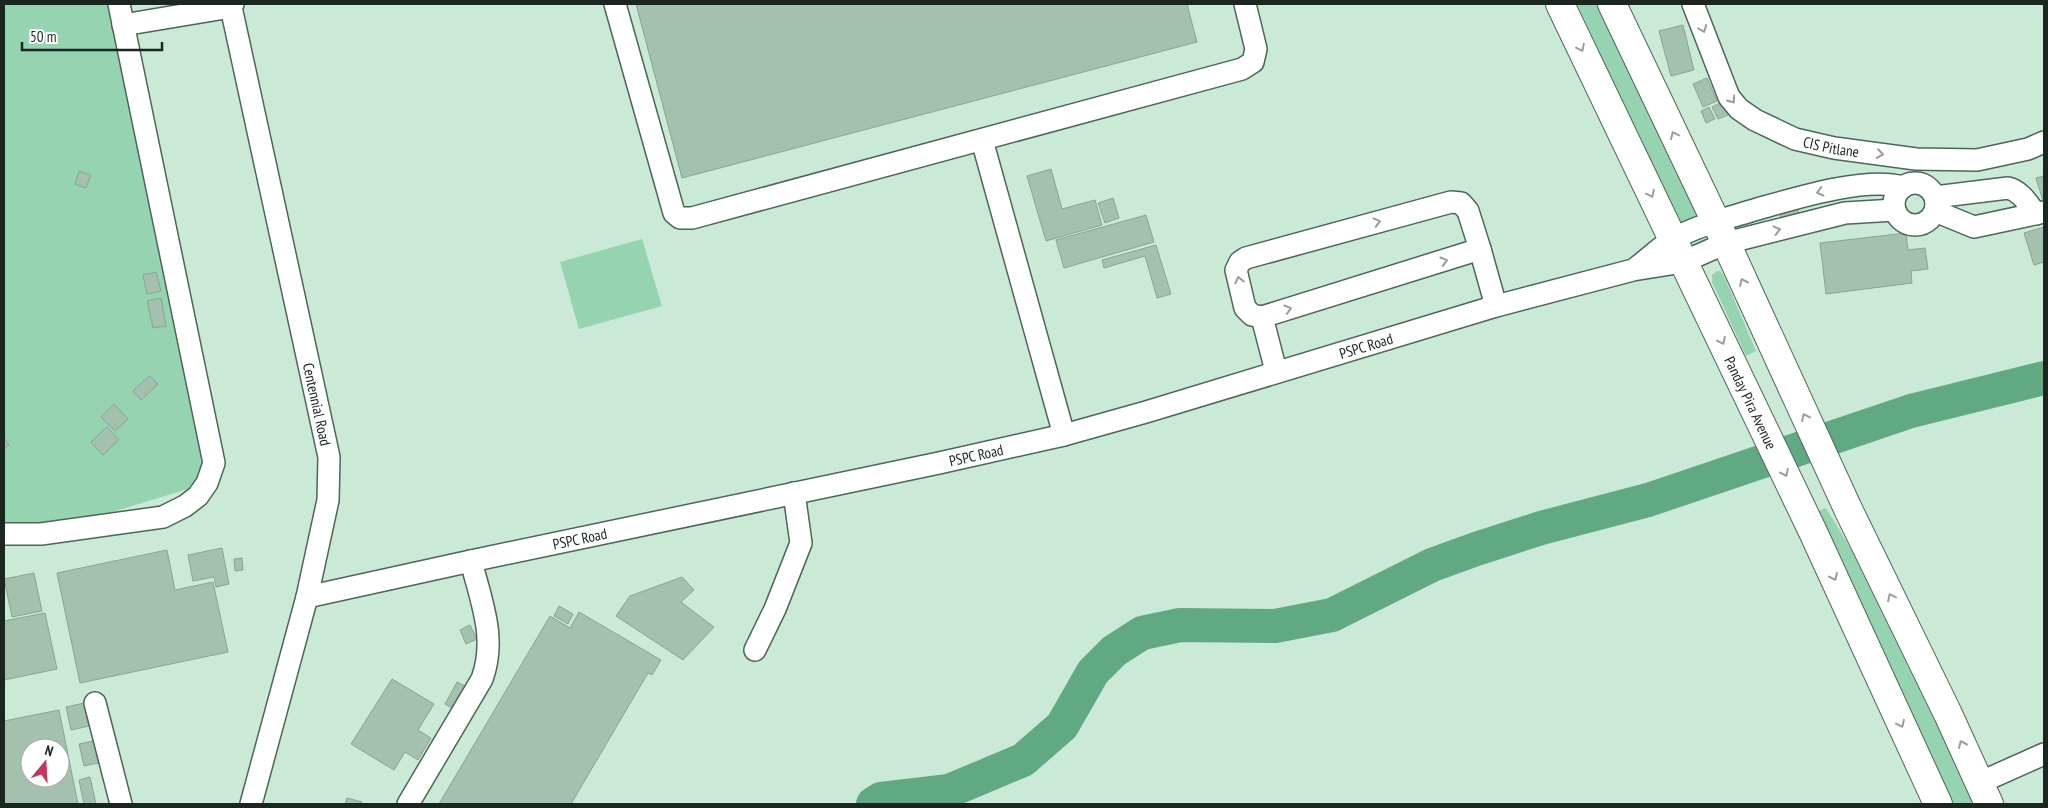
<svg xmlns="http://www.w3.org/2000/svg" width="2048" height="808" viewBox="0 0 2048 808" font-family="'PT Sans Narrow',sans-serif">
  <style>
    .green { fill: #96d3b0 }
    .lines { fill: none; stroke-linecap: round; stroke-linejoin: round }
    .river { stroke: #61a982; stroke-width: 34 }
    .building { fill: #a4c1af; stroke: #88a594; fill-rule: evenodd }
    .minor-casing { stroke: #4c6757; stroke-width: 24 }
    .major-casing { stroke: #4c6757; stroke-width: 30 }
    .minor { stroke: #fff; stroke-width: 21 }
    .major { stroke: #fff; stroke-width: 28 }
    .oneway { stroke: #989d9b }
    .labels { text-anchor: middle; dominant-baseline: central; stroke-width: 4; stroke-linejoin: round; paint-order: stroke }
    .street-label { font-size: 15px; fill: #1b2620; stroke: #fff }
  </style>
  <rect width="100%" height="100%" fill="#cae9d6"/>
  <g class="green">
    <path d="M 4,4 L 119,4 L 194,368 L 207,483 L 41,534 L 4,534 Z"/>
    <path d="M 1577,4 L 1602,4 L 1700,212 L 1698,224 L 1679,224 Z"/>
    <path d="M 642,239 L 662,306 L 579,329 L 560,262 Z"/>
    <path d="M 1717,271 L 1720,271 L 1724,276 L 1756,351 L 1746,356 L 1712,282 L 1712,275 Z"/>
    <path d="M 1826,508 L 1878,593 L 1978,804 L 1954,804 L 1860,606 L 1819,511 Z"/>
  </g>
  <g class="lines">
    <path class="river" d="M 873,804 L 881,799 L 949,791 L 1023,760 L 1062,726 L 1093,672 L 1114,651 L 1142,633 L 1180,625 L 1275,626 L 1332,615 L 1432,565 L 1476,549 L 1541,528 L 1648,500 L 1911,411 L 2044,378"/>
  </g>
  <g class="building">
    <path d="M 636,4 L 1187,4 L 1197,42 L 682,178 Z"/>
    <path d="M 1683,25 L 1694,70 L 1671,76 L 1659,31 Z"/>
    <path d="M 1707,78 L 1717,101 L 1703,107 L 1693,84 Z"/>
    <path d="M 1722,102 L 1728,115 L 1718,119 L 1712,107 Z"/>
    <path d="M 1709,107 L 1715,119 L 1706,123 L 1701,111 Z"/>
    <path d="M 1051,169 L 1062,209 L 1095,200 L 1102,225 L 1046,241 L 1027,176 Z"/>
    <path d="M 79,171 L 91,175 L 86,188 L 75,184 Z"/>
    <path d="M 2044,176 L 2044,204 L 2036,178 Z"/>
    <path d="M 1113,198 L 1119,218 L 1105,223 L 1098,203 Z"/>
    <path d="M 1795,200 L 1801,221 L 1784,226 L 1777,206 Z"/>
    <path d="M 1146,215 L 1154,242 L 1064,268 L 1056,240 Z"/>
    <path d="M 2044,227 L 2044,262 L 2034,265 L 2024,233 Z"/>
    <path d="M 1906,233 L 1908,250 L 1925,248 L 1928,269 L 1911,271 L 1912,283 L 1826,294 L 1820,243 Z"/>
    <path d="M 1156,245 L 1171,294 L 1157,298 L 1145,256 L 1104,268 L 1102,260 Z"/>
    <path d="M 156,272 L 161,291 L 147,294 L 143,275 Z"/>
    <path d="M 161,298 L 166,326 L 153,328 L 147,301 Z"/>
    <path d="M 149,376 L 158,384 L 141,400 L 133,391 Z"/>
    <path d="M 114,404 L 128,419 L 115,431 L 101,417 Z"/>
    <path d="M 107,427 L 119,440 L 103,455 L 91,442 Z"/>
    <path d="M 4,438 L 9,445 L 4,449 Z"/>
    <path d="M 222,548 L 229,584 L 216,587 L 214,577 L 193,581 L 188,555 Z"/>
    <path d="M 167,550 L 175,590 L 213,582 L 228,652 L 80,683 L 57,573 Z"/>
    <path d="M 242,558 L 243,570 L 235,571 L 234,559 Z"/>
    <path d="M 34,573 L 42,611 L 12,617 L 4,579 Z"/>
    <path d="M 682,577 L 694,590 L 681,602 L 714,627 L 683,660 L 616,616 L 630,596 Z"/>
    <path d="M 559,606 L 573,614 L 568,624 L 554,616 Z"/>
    <path d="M 579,612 L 661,660 L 652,675 L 648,673 L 571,804 L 439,804 L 550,616 L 570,628 Z"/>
    <path d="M 45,613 L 57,669 L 4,680 L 4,621 Z"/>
    <path d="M 470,625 L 477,639 L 466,644 L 460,630 Z"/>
    <path d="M 392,679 L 434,704 L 418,730 L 431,738 L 418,760 L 405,752 L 394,770 L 351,744 Z"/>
    <path d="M 457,682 L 469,688 L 457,711 L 445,704 Z"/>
    <path d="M 84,703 L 89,726 L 71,730 L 66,707 Z"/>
    <path d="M 59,710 L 78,804 L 4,804 L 4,721 ZM 30,748 L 60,748 L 60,778 L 30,778 Z"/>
    <path d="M 98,740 L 103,762 L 84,766 L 79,744 Z"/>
    <path d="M 90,777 L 96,804 L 84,804 L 79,780 Z"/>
    <path d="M 347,798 L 362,802 L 361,804 L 345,804 Z"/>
  </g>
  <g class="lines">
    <g class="minor-casing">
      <g id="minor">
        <path id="s1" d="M 233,4 L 231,7 L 329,457 L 328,500 L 307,597 L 251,804"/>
        <path d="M 615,4 L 674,213 L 680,218 L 692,218 L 1242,69 L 1253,62 L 1256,49 L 1245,4"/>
        <path id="s2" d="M 1693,4 L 1729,97 L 1739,109 L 1755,120 L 1795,139 L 1834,148 L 1916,159 L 1977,160 L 2028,149 L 2044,142"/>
        <path d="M 123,25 L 231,7 L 231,4"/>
        <path d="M 982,140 L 1064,435"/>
        <circle cx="1915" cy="204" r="21"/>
        <path d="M 1935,197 L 2008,188 C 2021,191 2028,204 2036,214"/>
        <path d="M 1935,211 L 1974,227 L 2044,212"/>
        <path d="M 1636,268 C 1648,259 1659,248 1672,240 C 1695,226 1728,218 1754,210 C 1793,199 1865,176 1903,187"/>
        <path d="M 1262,317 L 1252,315 L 1245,308 L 1236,270 L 1240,262 L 1246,258 L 1451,202 L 1461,203 L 1468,211 L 1480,249"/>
        <path d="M 1276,371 L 1262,317 L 1480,249 L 1496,306"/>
        <path d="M 4,534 L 41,534 L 163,517 L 185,506 L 198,496 L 207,483 L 214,463 L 119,4"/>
        <path id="s3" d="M 307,597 L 471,561 L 939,463 L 1064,435 L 1146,412 L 1496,306 L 1633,270 L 1683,262 L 1726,243 L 1845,213 L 1895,210"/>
        <path d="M 755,650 L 775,609 L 801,543 L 794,493"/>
        <path d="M 95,703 L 121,804"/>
        <path d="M 1979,783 L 2044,754"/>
        <path d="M 408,804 L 482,679 C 497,638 481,601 471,561"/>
      </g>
    </g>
    <g class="major-casing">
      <g id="major">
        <path id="s4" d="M 1560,4 L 1813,532 L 1938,804"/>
        <path d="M 1612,4 L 1726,243 L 1848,509 L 1948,714 L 1989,804"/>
      </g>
    </g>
    <use href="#minor" class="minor"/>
    <use href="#major" class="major"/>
  </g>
  <defs><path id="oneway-chevron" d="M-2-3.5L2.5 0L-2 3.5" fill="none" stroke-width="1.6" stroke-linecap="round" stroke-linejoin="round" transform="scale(1.25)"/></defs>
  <g class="oneway">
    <use href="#oneway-chevron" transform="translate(1703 29) rotate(69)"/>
    <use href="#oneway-chevron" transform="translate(1581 48) rotate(64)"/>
    <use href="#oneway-chevron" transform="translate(1732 100) rotate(55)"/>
    <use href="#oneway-chevron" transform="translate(1674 135) rotate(-115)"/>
    <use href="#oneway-chevron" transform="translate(1880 154) rotate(8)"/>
    <use href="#oneway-chevron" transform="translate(1820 192) rotate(166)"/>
    <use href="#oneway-chevron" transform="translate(1651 194) rotate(64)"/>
    <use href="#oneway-chevron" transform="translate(1377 222) rotate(-15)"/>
    <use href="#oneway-chevron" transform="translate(1777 230) rotate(-14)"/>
    <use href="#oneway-chevron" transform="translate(1444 261) rotate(-17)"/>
    <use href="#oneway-chevron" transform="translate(1239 280) rotate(-103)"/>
    <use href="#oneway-chevron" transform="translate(1743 282) rotate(-114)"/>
    <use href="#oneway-chevron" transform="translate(1288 309) rotate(-17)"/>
    <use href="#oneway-chevron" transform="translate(1722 341) rotate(64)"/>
    <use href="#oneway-chevron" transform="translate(1805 417) rotate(-115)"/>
    <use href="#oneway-chevron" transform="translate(1785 473) rotate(65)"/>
    <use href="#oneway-chevron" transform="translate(1834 577) rotate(65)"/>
    <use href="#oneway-chevron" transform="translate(1891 597) rotate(-116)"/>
    <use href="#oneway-chevron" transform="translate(1901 724) rotate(65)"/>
    <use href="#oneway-chevron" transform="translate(1962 744) rotate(-114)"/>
  </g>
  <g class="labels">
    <g class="street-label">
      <text stroke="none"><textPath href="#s2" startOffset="216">CIS Pitlane</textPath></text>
      <text stroke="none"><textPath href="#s3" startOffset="1089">PSPC Road</textPath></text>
      <text stroke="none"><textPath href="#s4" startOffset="442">Panday Pira Avenue</textPath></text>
      <text stroke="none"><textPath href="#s1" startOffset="410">Centennial Road</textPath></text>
      <text stroke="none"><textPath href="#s3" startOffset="684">PSPC Road</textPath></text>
      <text stroke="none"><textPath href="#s3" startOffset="279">PSPC Road</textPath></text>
    </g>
  </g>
  <rect width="2048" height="808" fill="none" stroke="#1b2620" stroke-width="10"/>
  <g transform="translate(45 763) rotate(18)"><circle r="24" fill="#ffffff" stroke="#a4a8a6"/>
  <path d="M0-4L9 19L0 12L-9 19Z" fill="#c4355e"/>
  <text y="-8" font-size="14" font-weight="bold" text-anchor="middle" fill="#1b2620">N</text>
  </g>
  <path d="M22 42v8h140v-8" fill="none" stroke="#1b2620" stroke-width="2.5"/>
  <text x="30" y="42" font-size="15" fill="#1b2620" stroke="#ffffff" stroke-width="4" paint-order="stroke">50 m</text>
</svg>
